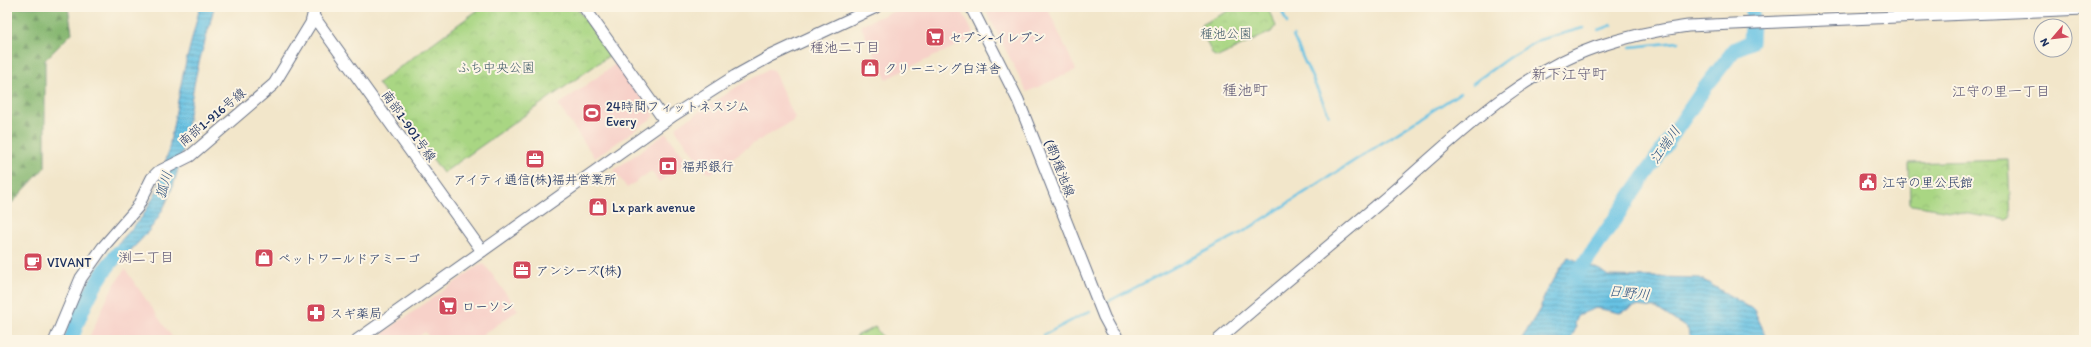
<svg xmlns="http://www.w3.org/2000/svg" width="2091" height="347" viewBox="0 0 2091 347" font-family="Itim,'Klee One',sans-serif">
  <style>
    .built { fill: #f7d1c9 }
    .forest { fill: url(#forest-firs); stroke: #507368 }
    .park { fill: url(#park-crowns); stroke: #628270 }
    .water { fill: url(#water-rules); stroke: #4078a1 }
    .lines { fill: none; stroke-linecap: round; stroke-linejoin: round }
    .stream { stroke: #66c2e4; stroke-width: 2.5 }
    .river { stroke: #66c2e4; stroke-width: 15 }
    .tertiary-casing { stroke: #666f84; stroke-width: 13 }
    .tertiary { stroke: #fff; stroke-width: 11 }
    .labels { text-anchor: middle; dominant-baseline: central; stroke-width: 4; stroke-linejoin: round; paint-order: stroke }
    .park-label { font-size: 13px; fill: #3e5967; stroke: #fcf5e5 }
    .poi-label { font-size: 13px; fill: #1b2f5e; stroke: #fcf5e5; text-anchor: start }
    .street-label { font-size: 13px; fill: #1b2f5e; stroke: #fcf5e5 }
    .neighbourhood-label { font-size: 14px; fill: #595371; stroke: #fcf5e5 }
    .water-label { font-size: 14px; font-style: italic; fill: #2e5480; stroke: #fcf5e5 }
    .quarter-label { font-size: 15px; fill: #595371; stroke: #fcf5e5 }
  </style>
  <defs>
    <pattern id="forest-firs" width="22" height="20" patternUnits="userSpaceOnUse"><rect width="22" height="20" fill="#86b771"/><path d="M5 1l3.5 6h-7zM16 11l3.5 6h-7z" fill="#6d9560"/></pattern>
    <pattern id="park-crowns" width="20" height="18" patternUnits="userSpaceOnUse"><rect width="20" height="18" fill="#a9d683"/><path d="M2 6a3 3 0 1 1 6 0M12 15a3 3 0 1 1 6 0" fill="none" stroke="#91b874"/></pattern>
    <pattern id="water-rules" width="6" height="5" patternUnits="userSpaceOnUse"><rect width="6" height="5" fill="#66c2e4"/><path d="M0 2.5h6" fill="none" stroke="#539ebc"/></pattern>
  </defs>
  <rect width="100%" height="100%" fill="#fcf5e5"/>
  <filter id="ink" filterUnits="userSpaceOnUse"><feTurbulence type="fractalNoise" baseFrequency=".025" numOctaves="2"/><feDisplacementMap in="SourceGraphic" scale="8" xChannelSelector="R" yChannelSelector="G"/><feConvolveMatrix kernelMatrix="1 2 1 2 8 2 1 2 1" color-interpolation-filters="sRGB"/></filter>
  <filter id="wash" filterUnits="userSpaceOnUse"><feTurbulence type="fractalNoise" baseFrequency=".012" numOctaves="4" result="noise"/><feDisplacementMap in="SourceGraphic" scale="16" xChannelSelector="R" yChannelSelector="G"/><feGaussianBlur stdDeviation="0.9" result="paint"/><feColorMatrix in="noise" values="0 0 0 0 0 0 0 0 0 0 0 0 0 0 0 0 0 1.4 0 .05"/><feComposite in="paint" operator="in"/></filter>
  <g filter="url(#wash)">
    <rect width="100%" height="100%" fill="#f2e6ca"/>
    <g class="built">
      <path d="M 904,7 L 960,7 L 975,37 L 886,79 L 860,25 Z"/>
      <path d="M 984,7 L 1047,7 L 1076,70 L 1027,92 Z"/>
      <path d="M 617,63 L 655,116 L 595,158 L 558,105 Z"/>
      <path d="M 770,69 L 773,70 L 795,118 L 793,121 L 754,143 L 711,173 L 706,172 L 676,130 L 677,126 L 740,85 Z"/>
      <path d="M 666,133 L 688,162 L 659,182 L 651,171 L 627,188 L 614,170 Z"/>
      <path d="M 481,264 L 485,265 L 518,310 L 476,340 L 431,340 L 425,332 L 414,340 L 388,340 L 383,333 Z"/>
      <path d="M 125,269 L 174,340 L 88,340 L 111,290 Z"/>
    </g>
    <path class="forest" d="M 7,7 L 68,7 L 72,33 L 45,60 L 45,167 L 12,203 L 7,202 Z"/>
    <g class="park">
      <path d="M 482,7 L 576,7 L 610,55 L 443,173 L 378,83 Z"/>
      <path d="M 1237,7 L 1267,7 L 1276,26 L 1273,31 L 1218,57 L 1213,55 L 1200,29 L 1202,24 Z"/>
      <path d="M 2008,160 L 2011,218 L 2007,220 L 1912,205 L 1910,203 L 1909,163 Z"/>
      <path d="M 875,327 L 884,340 L 858,340 L 856,336 Z"/>
    </g>
    <g class="water">
      <path d="M 200,7 L 214,7 C 209,30 201,52 196,75 C 186,122 184,174 159,216 C 147,237 127,252 112,271 L 101,263 L 142,217 L 157,191 L 168,153 L 183,74 Z"/>
      <path d="M 1568,257 L 1600,270 L 1608,276 L 1700,278 L 1754,310 L 1768,340 L 1696,340 L 1689,334 L 1688,329 L 1656,308 L 1636,306 L 1620,313 L 1596,308 L 1578,315 L 1575,323 L 1576,328 L 1570,340 L 1521,340 L 1540,309 L 1546,291 Z"/>
    </g>
    <g class="lines">
      <g class="stream">
        <path d="M 1280,7 L 1287,23"/>
        <path d="M 1599,30 L 1612,25"/>
        <path d="M 1293,36 L 1329,115"/>
        <path d="M 1631,47 L 1678,42"/>
        <path d="M 1472,84 L 1511,56 L 1539,40 L 1583,28"/>
        <path d="M 1109,301 L 1243,232 L 1460,93"/>
        <path d="M 1044,335 L 1090,311"/>
        <path d="M 1034,340 L 1035,339"/>
      </g>
      <g class="river">
        <path d="M 1573,280 L 1704,89 L 1735,49 L 1751,42 L 1753,7"/>
        <path d="M 71,340 C 83,304 95,281 119,252"/>
      </g>
    </g>
  </g>
  <g filter="url(#ink)">
    <g class="lines">
      <g class="tertiary-casing">
        <g id="tertiary">
          <path d="M 584,7 L 665,121"/>
          <path d="M 971,7 L 1018,100 L 1104,317 L 1111,330 L 1119,340"/>
          <path d="M 314,17 L 482,251"/>
          <path d="M 55,340 L 81,278 L 103,247 L 137,208 L 152,178 L 158,172 L 190,156 L 274,84 L 311,23 L 315,7"/>
          <path d="M 357,340 L 674,115 L 735,76 L 771,56 L 876,7"/>
          <path d="M 1218,340 C 1274,291 1332,244 1389,195 C 1452,141 1515,75 1596,47 C 1626,37 1656,30 1688,26 L 2084,9"/>
        </g>
      </g>
      <use href="#tertiary" class="tertiary"/>
    </g>
  </g>
  <defs>
    <g id="supermarket-square" transform="scale(1)"><rect x="-9" y="-9" width="18" height="18" rx="4" fill="#d1495b" stroke="#fcf5e5"/><path d="M-6-5.5h2.5l.6 2H6L4.5 2H-2.5L-4.4-4H-6ZM-1.5 3.2a1.3 1.3 0 1 0 .1 0ZM3 3.2a1.3 1.3 0 1 0 .1 0Z" fill="#fff"/></g>
    <g id="shop-square" transform="scale(1)"><rect x="-9" y="-9" width="18" height="18" rx="4" fill="#d1495b" stroke="#fcf5e5"/><path d="M-5-2.5h2.3a2.7 3.5 0 0 1 5.4 0H5L5.5 6h-11ZM-1.5-2.5h3a1.5 2.3 0 0 0-3 0Z" fill="#fff"/></g>
    <g id="stadium-square" transform="scale(1)"><rect x="-9" y="-9" width="18" height="18" rx="4" fill="#d1495b" stroke="#fcf5e5"/><path d="M0-5a6.5 5 0 1 0 0 10a6.5 5 0 1 0 0-10ZM-3.5-1.8h7v3.6h-7Z" fill="#fff"/></g>
    <g id="office-square" transform="scale(1)"><rect x="-9" y="-9" width="18" height="18" rx="4" fill="#d1495b" stroke="#fcf5e5"/><path d="M-6-3h4V-5.5h4V-3h4V5H-6ZM-1-4.5V-3h2v-1.5ZM-6 0V1H6V0Z" fill="#fff"/></g>
    <g id="bank-square" transform="scale(1)"><rect x="-9" y="-9" width="18" height="18" rx="4" fill="#d1495b" stroke="#fcf5e5"/><path d="M-6-4H6V4H-6ZM0-2.3a2.3 2.3 0 1 0 0 4.6a2.3 2.3 0 1 0 0-4.6Z" fill="#fff"/></g>
    <g id="civic-square" transform="scale(1)"><rect x="-9" y="-9" width="18" height="18" rx="4" fill="#d1495b" stroke="#fcf5e5"/><path d="M-.6-6.5H3V-4.5H.6V-3L4-1V1h2V6H-6V1h2V-1L-.6-3ZM-1.2 2.5V6h2.4V2.5Z" fill="#fff"/></g>
    <g id="cafe-square" transform="scale(1)"><rect x="-9" y="-9" width="18" height="18" rx="4" fill="#d1495b" stroke="#fcf5e5"/><path d="M-5.5-4.5H6V0H3Q3 3.5 0 3.5H-2.5Q-5.5 3.5-5.5 0ZM3-3.2v2h1.7v-2ZM-6 4.5H4V6H-6Z" fill="#fff"/></g>
    <g id="pharmacy-square" transform="scale(1)"><rect x="-9" y="-9" width="18" height="18" rx="4" fill="#d1495b" stroke="#fcf5e5"/><path d="M-2-6h4v4h4v4h-4v4h-4v-4h-4v-4h4Z" fill="#fff"/></g>
  </defs>
  <g fill-rule="evenodd">
    <use href="#supermarket-square" x="935" y="37"/>
    <use href="#shop-square" x="870" y="68"/>
    <use href="#stadium-square" x="592" y="113"/>
    <use href="#office-square" x="535" y="159"/>
    <use href="#bank-square" x="668" y="166"/>
    <use href="#civic-square" x="1868" y="182"/>
    <use href="#shop-square" x="598" y="207"/>
    <use href="#shop-square" x="264" y="258"/>
    <use href="#cafe-square" x="33" y="262"/>
    <use href="#office-square" x="522" y="270"/>
    <use href="#supermarket-square" x="448" y="306"/>
    <use href="#pharmacy-square" x="316" y="313"/>
  </g>
  <g class="labels">
    <g class="park-label">
      <text x="1226" y="33">種池公園</text>
      <text x="496" y="67">ふち中央公園</text>
    </g>
    <g class="poi-label">
      <text x="949" y="37">セブン-イレブン</text>
      <text x="884" y="68">クリーニング白洋舎</text>
      <text x="606" y="106">24時間フィットネスジム<tspan x="606" dy="15">Every</tspan></text>
      <text x="682" y="166">福邦銀行</text>
      <text x="535" y="179" text-anchor="middle">アイティ通信(株)福井営業所</text>
      <text x="1882" y="182">江守の里公民館</text>
      <text x="612" y="207">Lx park avenue</text>
      <text x="278" y="258">ペットワールドアミーゴ</text>
      <text x="47" y="262">VIVANT</text>
      <text x="536" y="270">アンシーズ(株)</text>
      <text x="462" y="306">ローソン</text>
      <text x="330" y="313">スギ薬局</text>
    </g>
    <g class="street-label">
      <text transform="translate(212 117) rotate(-40)">南部1-916号線</text>
      <text transform="translate(409 126) rotate(55)">南部1-901号線</text>
      <text transform="translate(1060 168) rotate(69)">(都)種池線</text>
    </g>
    <g class="neighbourhood-label">
      <text x="845" y="47">種池二丁目</text>
      <text x="2001" y="91">江守の里一丁目</text>
      <text x="146" y="257">渕二丁目</text>
    </g>
    <g class="water-label">
      <text transform="translate(1665 145) rotate(-55)">江端川</text>
      <text transform="translate(164 185) rotate(-73)">狐川</text>
      <text transform="translate(1629 293) rotate(6)">日野川</text>
    </g>
    <g class="quarter-label">
      <text x="1569" y="74">新下江守町</text>
      <text x="1245" y="90">種池町</text>
    </g>
  </g>
  <rect width="2091" height="347" fill="none" stroke="#fcf5e5" stroke-width="24"/>
  <g transform="translate(2053 38) rotate(242)"><circle r="19" fill="#fcf5e5" stroke="#a2a6af"/>
  <path d="M0-3L7 15L0 10L-7 15Z" fill="#d1495b"/>
  <text y="-6" font-size="11" font-weight="bold" text-anchor="middle" fill="#1b2f5e">N</text>
  </g>
</svg>
